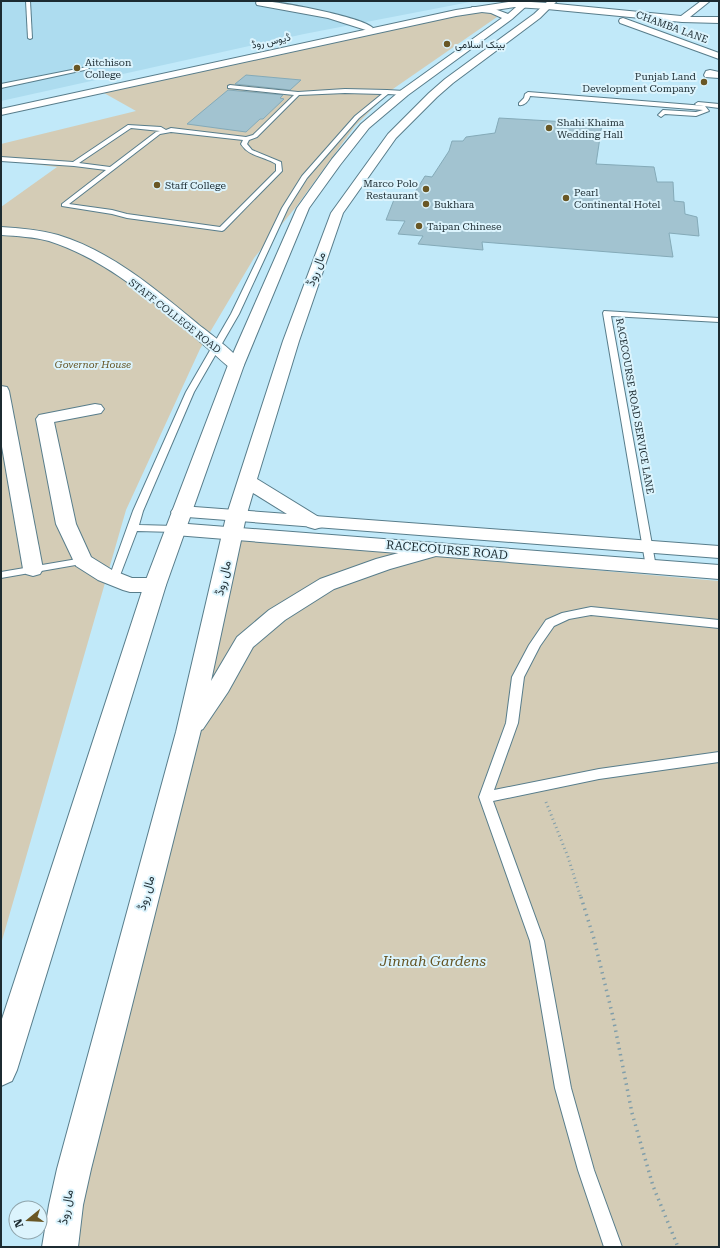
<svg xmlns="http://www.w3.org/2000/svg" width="720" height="1248" viewBox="0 0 720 1248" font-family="'Roboto Serif',Vazirmatn,serif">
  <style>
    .built { fill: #addcef }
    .green { fill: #d4ccb6 }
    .building { fill: #a2c3d0; stroke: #84aab8 }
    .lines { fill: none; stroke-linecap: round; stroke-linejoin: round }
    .lane-casing { stroke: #587d8b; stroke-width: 2 }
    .street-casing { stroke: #587d8b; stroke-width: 2 }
    .secondary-casing { stroke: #587d8b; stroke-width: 2 }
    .primary-casing { stroke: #587d8b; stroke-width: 2 }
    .path-far1 { stroke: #809eaa; stroke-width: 3; stroke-dasharray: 1 3.5; stroke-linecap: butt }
    .path { stroke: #809eaa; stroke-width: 3.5; stroke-dasharray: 1.5 4.5; stroke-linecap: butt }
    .lane { fill: #fff; fill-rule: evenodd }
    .street { fill: #fff; fill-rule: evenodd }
    .secondary { fill: #fff; fill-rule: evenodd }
    .primary { fill: #fff; fill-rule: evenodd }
    .poi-dot { fill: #695725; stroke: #dcf4fd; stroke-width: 1.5 }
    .labels { text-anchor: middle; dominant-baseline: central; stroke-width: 4; stroke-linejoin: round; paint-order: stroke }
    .far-street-label { font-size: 10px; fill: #1c2b31; stroke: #dcf4fd }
    .far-poi-label { font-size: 10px; fill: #1c2b31; stroke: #dcf4fd; text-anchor: start }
    .far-park-label { font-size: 10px; font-style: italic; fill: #645322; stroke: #dcf4fd }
    .street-label { font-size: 12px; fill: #1c2b31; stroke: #dcf4fd }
    .near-park-label { font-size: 14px; font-style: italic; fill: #645322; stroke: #dcf4fd }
  </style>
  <rect width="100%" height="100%" fill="#c1e9f9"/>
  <path class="built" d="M 1,1 L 475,1 L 304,34 L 1,101 Z"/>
  <g class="green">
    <path d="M 478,10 L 495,14 L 497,17 L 390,91 L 355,126 L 296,207 L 254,258 L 200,349 L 126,510 L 1,944 L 1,207 L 57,167 L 1,160 L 1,144 L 136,111 L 104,93 Z"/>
    <path d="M 239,539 L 719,581 L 719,1247 L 77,1247 L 83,1197 Z"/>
  </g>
  <g class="building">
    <path d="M 246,75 L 301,80 L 290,90 L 235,84 Z"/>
    <path d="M 228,90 L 283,95 L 280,98 L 284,99 L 263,119 L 260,119 L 246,132 L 187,124 Z"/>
    <path d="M 499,118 L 602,124 L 596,164 L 654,167 L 657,182 L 673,182 L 674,201 L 684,202 L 685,214 L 697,217 L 699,236 L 669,233 L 673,257 L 482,242 L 483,250 L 418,244 L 423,236 L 398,234 L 405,221 L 386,220 L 395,197 L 412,197 L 425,176 L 432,177 L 449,151 L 452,141 L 463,141 L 466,137 L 495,133 Z"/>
  </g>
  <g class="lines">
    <g class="lane-casing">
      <g id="lane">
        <path d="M 26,1 L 30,1 L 32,38 L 30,39 L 28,38 Z"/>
        <path d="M 87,67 L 89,69 L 1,88 L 1,84 Z"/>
        <path d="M 230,85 L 298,92 L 345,89 L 387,90 L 404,91 L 407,93 L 404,95 L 388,94 L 359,118 L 307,178 L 288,208 L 239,314 L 194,392 L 143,511 L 139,525 L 175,526 L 180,529 L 175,532 L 137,531 L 119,578 L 114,581 L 109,578 L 133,511 L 186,392 L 231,314 L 282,208 L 302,176 L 355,116 L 382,94 L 345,93 L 299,95 L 257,137 L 249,140 L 247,144 L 252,150 L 281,162 L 282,171 L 224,230 L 222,231 L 127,218 L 112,214 L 62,206 L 62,204 L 106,170 L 74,166 L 1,161 L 1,157 L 73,162 L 128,125 L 161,127 L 166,130 L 171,128 L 246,137 L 253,135 L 294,95 L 228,88 L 228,86 ZM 131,128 L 160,131 L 156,132 L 110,167 L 79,163 ZM 171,132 L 243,140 L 241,144 C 249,157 264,156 276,164 L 276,171 L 220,227 L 127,214 L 112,210 L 69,204 L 160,134 Z"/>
        <path d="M 528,92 L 705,106 L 709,111 L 696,116 L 665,114 L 661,117 L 658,115 L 663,110 L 696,112 L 703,110 L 530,96 C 529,101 524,106 519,105 L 519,103 L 524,98 L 525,94 Z"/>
        <path d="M 698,102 L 719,104 L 719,108 L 696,105 L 695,104 Z"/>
        <path d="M 604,311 L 719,318 L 719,322 L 611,316 L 656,567 L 651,570 L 646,567 L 603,313 Z"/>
        <path d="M 83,558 L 88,561 L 87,563 L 1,578 L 1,572 Z"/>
        <path d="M 591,607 L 719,620 L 719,628 L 591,615 L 569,619 L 554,626 L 540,646 L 524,677 L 518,723 L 494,790 L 599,769 L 719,752 L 719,762 L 599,779 L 493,801 L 544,941 L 571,1088 L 594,1170 L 622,1247 L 604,1247 L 578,1170 L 555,1088 L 530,941 L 479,797 L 506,723 L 512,677 L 529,645 L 546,620 L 562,613 Z"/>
      </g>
    </g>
    <g class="street-casing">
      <g id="street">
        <path d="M 257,1 C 274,0 363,17 373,28 L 369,31 L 328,18 L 257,5 L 256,3 Z"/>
        <path d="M 701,1 L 710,1 L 690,17 L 719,17 L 719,23 L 682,22 L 547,9 L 543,6 L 547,3 L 681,16 Z"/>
        <path d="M 623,18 L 719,53 L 719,59 L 620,23 L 619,21 L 620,19 Z"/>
        <path d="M 710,70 L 719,72 L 719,78 L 705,77 L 704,75 L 706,71 Z"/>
        <path d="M 1,227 C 20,228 40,230 58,235 C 111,251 157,290 199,325 C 212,335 235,352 244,365 L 242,368 L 236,370 L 230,368 C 177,322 118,263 49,241 C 34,237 17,236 1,235 Z"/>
        <path d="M 1,386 L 7,387 L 9,391 L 43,569 L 40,574 L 33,576 L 26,574 L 23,569 L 1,441 Z"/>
        <path d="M 95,404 L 101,405 L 104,409 L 101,413 L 54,422 L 76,524 L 91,557 L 112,570 L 132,578 L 155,578 L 162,580 L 166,585 L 162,590 L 155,592 L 130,592 L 123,590 L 98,580 L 76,566 L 56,524 L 36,419 L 39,415 Z"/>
      </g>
    </g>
    <g class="secondary-casing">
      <g id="secondary">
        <path d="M 515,1 L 547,3 L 551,6 L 547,9 L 515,7 L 456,16 L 1,115 L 1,109 L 456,10 Z"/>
        <path d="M 181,506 L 719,546 L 719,558 L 174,516 L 171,512 L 174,508 Z"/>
        <path d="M 175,523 L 719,565 L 719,579 L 175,535 L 168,533 L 165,529 L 168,525 Z"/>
      </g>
    </g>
    <g class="primary-casing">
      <g id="primary">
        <path d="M 523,1 L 532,1 L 512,19 L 408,95 L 369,128 L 340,165 L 309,208 L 244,365 L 166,585 L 17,1070 L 12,1081 L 1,1086 L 1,1022 L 144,585 L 228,365 L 297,208 L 332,159 L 361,124 L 400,91 L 502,18 L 491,13 L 472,11 L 471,9 L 472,7 L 492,8 L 508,14 Z"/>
        <path d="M 548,1 L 557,1 L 540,18 L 453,83 L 437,97 L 396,138 L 343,213 L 299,341 L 257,479 L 322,519 L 325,523 L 322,527 L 315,529 L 308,527 L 253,493 L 246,517 L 211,681 L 237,637 L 269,610 L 320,579 L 376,559 L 436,543 L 443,544 L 446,549 L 443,554 L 390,569 L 334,589 L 285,620 L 253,647 L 228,692 L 203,729 L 201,730 L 91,1169 L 83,1205 L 78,1247 L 42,1247 L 49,1205 L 57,1169 L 176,732 L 226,517 L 283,341 L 331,213 L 388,134 L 429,93 L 445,79 L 534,14 Z"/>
      </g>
    </g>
    <path class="path-far1" d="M 546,802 L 568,857 L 581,898"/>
    <path class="path" d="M 581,897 L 594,939 L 613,1017 L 632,1113 L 653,1186 L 678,1247"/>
    <use href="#lane" class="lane"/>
    <use href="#street" class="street"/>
    <use href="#secondary" class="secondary"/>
    <use href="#primary" class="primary"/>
  </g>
  <g class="poi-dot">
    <circle cx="447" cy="44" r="4"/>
    <circle cx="77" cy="68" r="4"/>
    <circle cx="704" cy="82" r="4"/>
    <circle cx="549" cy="128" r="4"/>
    <circle cx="157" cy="185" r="4"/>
    <circle cx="426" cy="189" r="4"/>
    <circle cx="566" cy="198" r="4"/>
    <circle cx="426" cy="204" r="4"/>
    <circle cx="419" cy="226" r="4"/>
  </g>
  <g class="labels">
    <g class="far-street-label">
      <text transform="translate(672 27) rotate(20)">CHAMBA LANE</text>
      <text transform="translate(271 41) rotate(-12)">ڈیوس روڈ</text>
      <text transform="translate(175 316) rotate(38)">STAFF COLLEGE ROAD</text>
      <text transform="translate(635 406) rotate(80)">RACECOURSE ROAD SERVICE LANE</text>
    </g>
    <g class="far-poi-label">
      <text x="455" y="44">بینک اسلامی</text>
      <text x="85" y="62">Aitchison<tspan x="85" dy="12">College</tspan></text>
      <text x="696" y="76" text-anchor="end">Punjab Land<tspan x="696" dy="12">Development Company</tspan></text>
      <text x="557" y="122">Shahi Khaima<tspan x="557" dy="12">Wedding Hall</tspan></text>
      <text x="418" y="183" text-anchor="end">Marco Polo<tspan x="418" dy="12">Restaurant</tspan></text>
      <text x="165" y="185">Staff College</text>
      <text x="574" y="192">Pearl<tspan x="574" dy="12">Continental Hotel</tspan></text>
      <text x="434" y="204">Bukhara</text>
      <text x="427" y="226">Taipan Chinese</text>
    </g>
    <g class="far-park-label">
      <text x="93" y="364">Governor House</text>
    </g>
    <g class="street-label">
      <text transform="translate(316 269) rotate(-70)">مال روڈ</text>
      <text transform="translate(447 550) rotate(5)">RACECOURSE ROAD</text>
      <text transform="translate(223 578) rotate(-77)">مال روڈ</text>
      <text transform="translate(146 893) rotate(-75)">مال روڈ</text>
      <text transform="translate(66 1207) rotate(-80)">مال روڈ</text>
    </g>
    <g class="near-park-label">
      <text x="433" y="961">Jinnah Gardens</text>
    </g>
  </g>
  <rect width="720" height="1248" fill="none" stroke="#1c2b31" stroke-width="4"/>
  <g transform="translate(28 1220) rotate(252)"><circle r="19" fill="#dcf4fd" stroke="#8fa4ab"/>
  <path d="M0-3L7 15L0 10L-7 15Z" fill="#695725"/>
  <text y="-6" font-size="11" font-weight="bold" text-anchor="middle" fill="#1c2b31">N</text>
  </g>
</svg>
